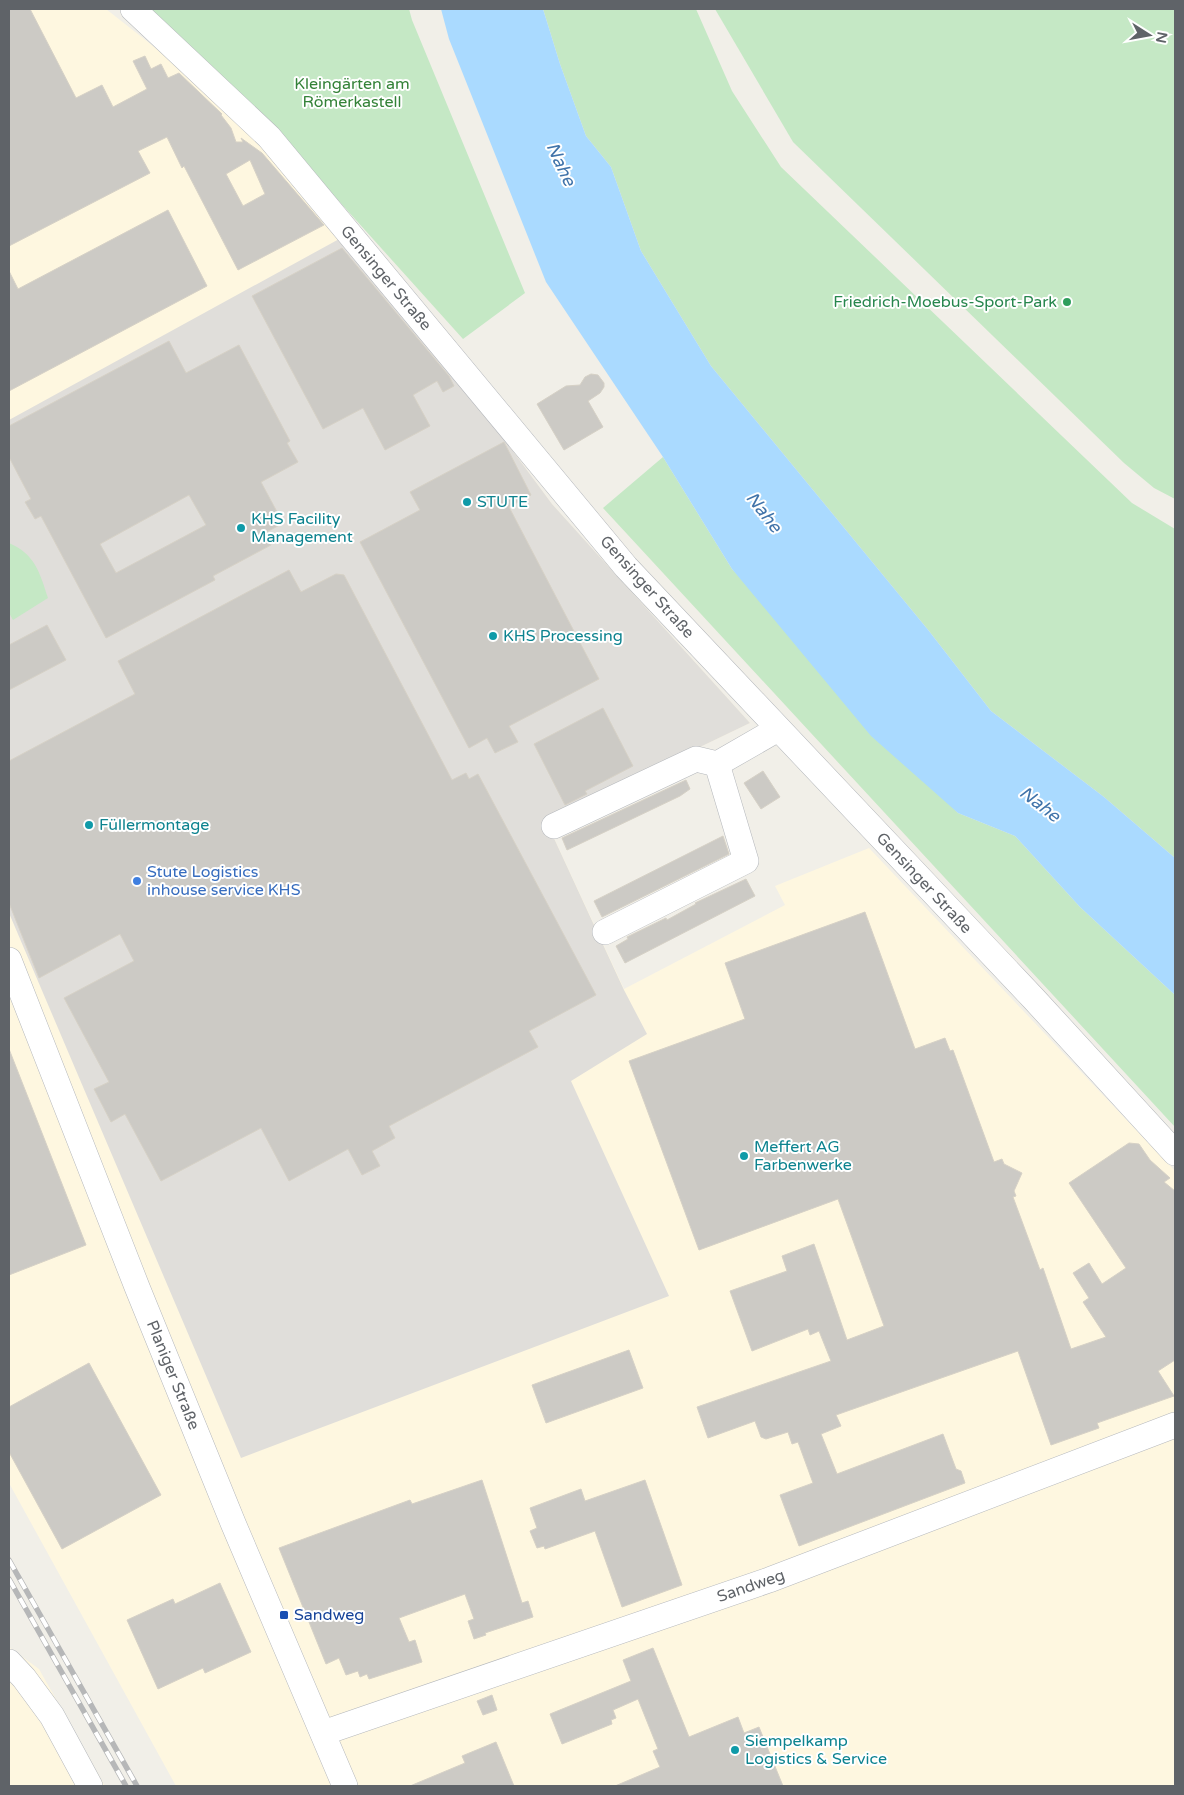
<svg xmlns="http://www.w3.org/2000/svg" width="1184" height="1795" viewBox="0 0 1184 1795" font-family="'Varela Round',sans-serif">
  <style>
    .commercial { fill: #fef7e0 }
    .industrial { fill: #e0deda }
    .green { fill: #c5e8c5 }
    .water { fill: #aadaff }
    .building { fill: #cccac5; stroke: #d6d1c6; fill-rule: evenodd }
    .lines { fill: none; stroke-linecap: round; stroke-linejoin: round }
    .minor-casing { stroke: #b5b8bc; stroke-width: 26 }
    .minor { stroke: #fff; stroke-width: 25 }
    .rail-casing { stroke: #b6b7b8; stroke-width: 5.5 }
    .rail { stroke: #fff; stroke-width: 4; stroke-dasharray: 11; stroke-linecap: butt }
    .leisure-dot { fill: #2e9e5b; stroke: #fff; stroke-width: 2 }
    .culture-dot { fill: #0f9aa8; stroke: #fff; stroke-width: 2 }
    .shop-dot { fill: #3f7fe0; stroke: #fff; stroke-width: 2 }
    .transit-dot { fill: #1a4fb4; stroke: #fff; stroke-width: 2 }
    .labels { text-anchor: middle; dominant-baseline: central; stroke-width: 4; stroke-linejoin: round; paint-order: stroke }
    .park-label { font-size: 16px; fill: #348238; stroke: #fff }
    .street-label { font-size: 16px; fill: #5f6368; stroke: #fff }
    .leisure-label { font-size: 16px; fill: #27864d; stroke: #fff; text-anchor: end }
    .culture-label { font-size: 16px; fill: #0d838f; stroke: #fff; text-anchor: start }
    .shop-label { font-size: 16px; fill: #366cbe; stroke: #fff; text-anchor: start }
    .transit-label { font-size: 16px; fill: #164399; stroke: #fff; text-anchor: start }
    .water-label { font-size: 18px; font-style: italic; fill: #4174aa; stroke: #fff }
  </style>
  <rect width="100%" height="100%" fill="#f1efe8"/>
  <g class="commercial">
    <path d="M 9,9 L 106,9 L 167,57 L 265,148 L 467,389 L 552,504 L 750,723 L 546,821 L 624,989 L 785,905 L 775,886 L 869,848 L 1175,1171 L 1175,1786 L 176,1786 L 9,1483 Z"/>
    <path d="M 9,1647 L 39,1669 L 105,1786 L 9,1786 Z"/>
  </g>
  <path class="industrial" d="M 341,238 L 467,389 L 552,504 L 750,723 L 546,821 L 624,990 L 647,1034 L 571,1081 L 669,1296 L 241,1458 L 9,913 L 9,420 Z"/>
  <g class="green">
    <path d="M 147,9 L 409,9 L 412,20 L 525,293 L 463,339 L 256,109 Z"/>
    <path d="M 543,9 L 696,9 L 732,91 L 781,167 L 1132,503 L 1175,529 L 1175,858 L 1104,797 L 991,711 L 929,631 L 711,366 L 641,251 L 611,167 L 586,136 L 560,64 Z"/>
    <path d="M 715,9 L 1175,9 L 1175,499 L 1154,488 L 1124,463 L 793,142 Z"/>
    <path d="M 663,457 L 732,569 L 958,813 L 1015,836 L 1080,907 L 1175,995 L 1175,1127 L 603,508 Z"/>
    <path d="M 9,543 C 35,554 40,573 48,598 L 13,620 L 9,613 Z"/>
  </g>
  <path class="water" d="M 441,9 L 543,9 L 560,64 L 586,136 L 611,167 L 641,251 L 711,366 L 929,631 L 991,711 L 1104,797 L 1175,858 L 1175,995 L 1080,907 L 1015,836 L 958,813 L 871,736 L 732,569 L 663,457 L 546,282 L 449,39 Z"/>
  <g class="building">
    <path d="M 9,9 L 30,9 L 76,98 L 102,85 L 113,107 L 147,89 L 133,61 L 145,56 L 151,69 L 161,64 L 168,78 L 179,73 L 222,114 L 221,115 L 231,128 L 236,142 L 243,142 L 241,138 L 262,153 L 324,225 L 238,270 L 184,166 L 182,168 L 167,137 L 138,151 L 150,173 L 9,246 ZM 250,160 L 265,194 L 243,206 L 226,174 Z"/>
    <path d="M 168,210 L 207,286 L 9,391 L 9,271 L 18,289 Z"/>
    <path d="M 342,248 L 449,376 L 454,386 L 443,392 L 437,381 L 413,395 L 430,426 L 385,450 L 363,408 L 323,429 L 252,296 Z"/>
    <path d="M 169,341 L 186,373 L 239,345 L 290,441 L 287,443 L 298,462 L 261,482 L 283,523 L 265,533 L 271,545 L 213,576 L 215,580 L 106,638 L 41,516 L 35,519 L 25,502 L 31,499 L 9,457 L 9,426 ZM 189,495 L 206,525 L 116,573 L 100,544 Z"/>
    <path d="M 591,374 L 598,375 L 604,383 L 604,387 L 600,393 L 588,401 L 603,427 L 564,450 L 537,404 L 566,386 L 580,385 L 585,377 Z"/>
    <path d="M 504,442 L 531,495 L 509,507 L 599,679 L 509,726 L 518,742 L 495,753 L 487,738 L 469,748 L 360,542 L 420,510 L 410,492 Z"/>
    <path d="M 289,570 L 301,592 L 336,574 L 344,575 L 452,780 L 466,773 L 469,779 L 478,774 L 596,995 L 529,1031 L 538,1047 L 389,1126 L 395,1138 L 372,1151 L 380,1166 L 362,1175 L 348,1149 L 289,1181 L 261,1128 L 161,1181 L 125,1114 L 111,1122 L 94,1089 L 109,1082 L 64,998 L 134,961 L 120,934 L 39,978 L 9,903 L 9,761 L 135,694 L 118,661 Z"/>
    <path d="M 47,625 L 66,660 L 9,690 L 9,645 Z"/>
    <path d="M 603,708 L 633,766 L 585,791 L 587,794 L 565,805 L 534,744 Z"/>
    <path d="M 763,771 L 780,797 L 761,809 L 744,783 Z"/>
    <path d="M 686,780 L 690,789 L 680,796 L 567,850 L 562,838 Z"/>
    <path d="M 723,836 L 729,854 L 602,917 L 594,901 Z"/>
    <path d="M 746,879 L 755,896 L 625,963 L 616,946 L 628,939 L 627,937 L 666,918 L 667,920 L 696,904 L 695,903 Z"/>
    <path d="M 865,912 L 915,1049 L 945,1038 L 950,1051 L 953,1050 L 994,1162 L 1002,1159 L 1004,1164 L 1022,1173 L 1014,1191 L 1016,1196 L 1013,1197 L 1040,1270 L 1043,1268 L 1071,1349 L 1106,1337 L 1083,1302 L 1089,1298 L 1073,1273 L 1089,1263 L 1102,1284 L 1126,1268 L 1069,1183 L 1129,1143 L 1139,1144 L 1150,1160 L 1170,1178 L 1164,1182 L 1175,1191 L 1175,1360 L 1158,1371 L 1174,1396 L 1097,1423 L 1099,1428 L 1051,1445 L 1018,1351 L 836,1415 L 841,1426 L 821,1434 L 837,1474 L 943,1434 L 956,1469 L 961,1471 L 965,1483 L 799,1546 L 780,1495 L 813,1483 L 798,1442 L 792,1444 L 788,1432 L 766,1439 L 761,1437 L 755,1421 L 708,1438 L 697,1407 L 831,1361 L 819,1331 L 810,1335 L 808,1329 L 752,1351 L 730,1291 L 787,1271 L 782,1256 L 814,1244 L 847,1340 L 884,1326 L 838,1199 L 699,1250 L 629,1061 L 745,1019 L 725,963 Z"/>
    <path d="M 9,1049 L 86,1245 L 9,1275 Z"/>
    <path d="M 629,1350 L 643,1388 L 546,1423 L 532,1385 Z"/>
    <path d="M 89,1363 L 161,1495 L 62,1549 L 9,1452 L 9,1407 Z"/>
    <path d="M 482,1480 L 522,1603 L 528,1601 L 533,1617 L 485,1633 L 486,1635 L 474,1639 L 468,1621 L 474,1619 L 465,1594 L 399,1618 L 409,1642 L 415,1640 L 422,1662 L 369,1679 L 367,1674 L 360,1677 L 358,1671 L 346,1675 L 339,1658 L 326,1664 L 279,1548 L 410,1500 L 412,1504 Z"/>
    <path d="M 645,1480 L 682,1585 L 622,1607 L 595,1531 L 545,1549 L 544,1546 L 537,1548 L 530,1531 L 537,1528 L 530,1508 L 581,1489 L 585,1501 Z"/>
    <path d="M 220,1583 L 251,1652 L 205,1673 L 203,1668 L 158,1689 L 127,1620 L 173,1599 L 175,1604 Z"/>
    <path d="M 653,1648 L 689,1737 L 738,1717 L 744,1733 L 759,1727 L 783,1786 L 615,1786 L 660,1767 L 653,1751 L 658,1749 L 638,1699 L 613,1710 L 616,1718 L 611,1720 L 612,1724 L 562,1744 L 550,1714 L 631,1681 L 623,1660 Z"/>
    <path d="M 492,1695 L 497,1710 L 483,1715 L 477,1701 Z"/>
    <path d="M 496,1742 L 514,1786 L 410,1786 L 465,1763 L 462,1756 Z"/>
  </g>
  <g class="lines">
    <g class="minor-casing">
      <g id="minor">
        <path d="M 133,9 L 269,137 L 626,567 L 1034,999 L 1175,1153"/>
        <path d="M 554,826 L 696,759 L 717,764 L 778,729"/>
        <path d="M 605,932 L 746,861 L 717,764"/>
        <path d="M 9,960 L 137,1287 L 233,1523 L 345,1786"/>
        <path d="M 9,1662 L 24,1678 L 52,1716 L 90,1786"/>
        <path d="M 323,1733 L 769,1580 L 1175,1425"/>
      </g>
    </g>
    <use href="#minor" class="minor"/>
    <g class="rail-casing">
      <g id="rail">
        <path d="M 9,1560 L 137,1786"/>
        <path d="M 9,1579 L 126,1786"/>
      </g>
    </g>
    <use href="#rail" class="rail"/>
  </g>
  <circle class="leisure-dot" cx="1067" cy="302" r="5"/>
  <g class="culture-dot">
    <circle cx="467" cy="502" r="5"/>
    <circle cx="241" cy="528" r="5"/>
    <circle cx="493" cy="636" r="5"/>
    <circle cx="89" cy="825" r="5"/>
    <circle cx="744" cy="1156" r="5"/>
    <circle cx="735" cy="1750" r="5"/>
  </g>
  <circle class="shop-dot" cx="137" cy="881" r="5"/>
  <rect class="transit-dot" x="279" y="1610" width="10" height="10" rx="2.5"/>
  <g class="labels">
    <g class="park-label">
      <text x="352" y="84">Kleingärten am<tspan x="352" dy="18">Römerkastell</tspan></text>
    </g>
    <g class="street-label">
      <text transform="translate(386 278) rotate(50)">Gensinger Straße</text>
      <text transform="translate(647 587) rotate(48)">Gensinger Straße</text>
      <text transform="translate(924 883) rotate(47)">Gensinger Straße</text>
      <text transform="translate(173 1375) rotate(68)">Planiger Straße</text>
      <text transform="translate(751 1586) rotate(-19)">Sandweg</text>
    </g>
    <g class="leisure-label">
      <text x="1057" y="302">Friedrich-Moebus-Sport-Park</text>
    </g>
    <g class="culture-label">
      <text x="477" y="502">STUTE</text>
      <text x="251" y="519">KHS Facility<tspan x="251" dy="18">Management</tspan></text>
      <text x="503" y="636">KHS Processing</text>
      <text x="99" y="825">Füllermontage</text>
      <text x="754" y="1147">Meffert AG<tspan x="754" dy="18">Farbenwerke</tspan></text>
      <text x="745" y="1741">Siempelkamp<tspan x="745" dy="18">Logistics &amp; Service</tspan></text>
    </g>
    <g class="shop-label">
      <text x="147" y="872">Stute Logistics<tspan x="147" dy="18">inhouse service KHS</tspan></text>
    </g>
    <g class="transit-label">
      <text x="294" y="1615">Sandweg</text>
    </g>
    <g class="water-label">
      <text transform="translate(561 164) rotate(65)">Nahe</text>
      <text transform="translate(764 512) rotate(52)">Nahe</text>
      <text transform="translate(1040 804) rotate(38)">Nahe</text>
    </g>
  </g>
  <rect width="1184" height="1795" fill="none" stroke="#5f6368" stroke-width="20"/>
  <g transform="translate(1149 35) rotate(101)" stroke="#ffffff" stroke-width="4" paint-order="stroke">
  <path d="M0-4L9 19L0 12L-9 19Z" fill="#5f6368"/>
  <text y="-8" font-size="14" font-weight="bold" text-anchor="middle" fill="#5f6368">N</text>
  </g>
</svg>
